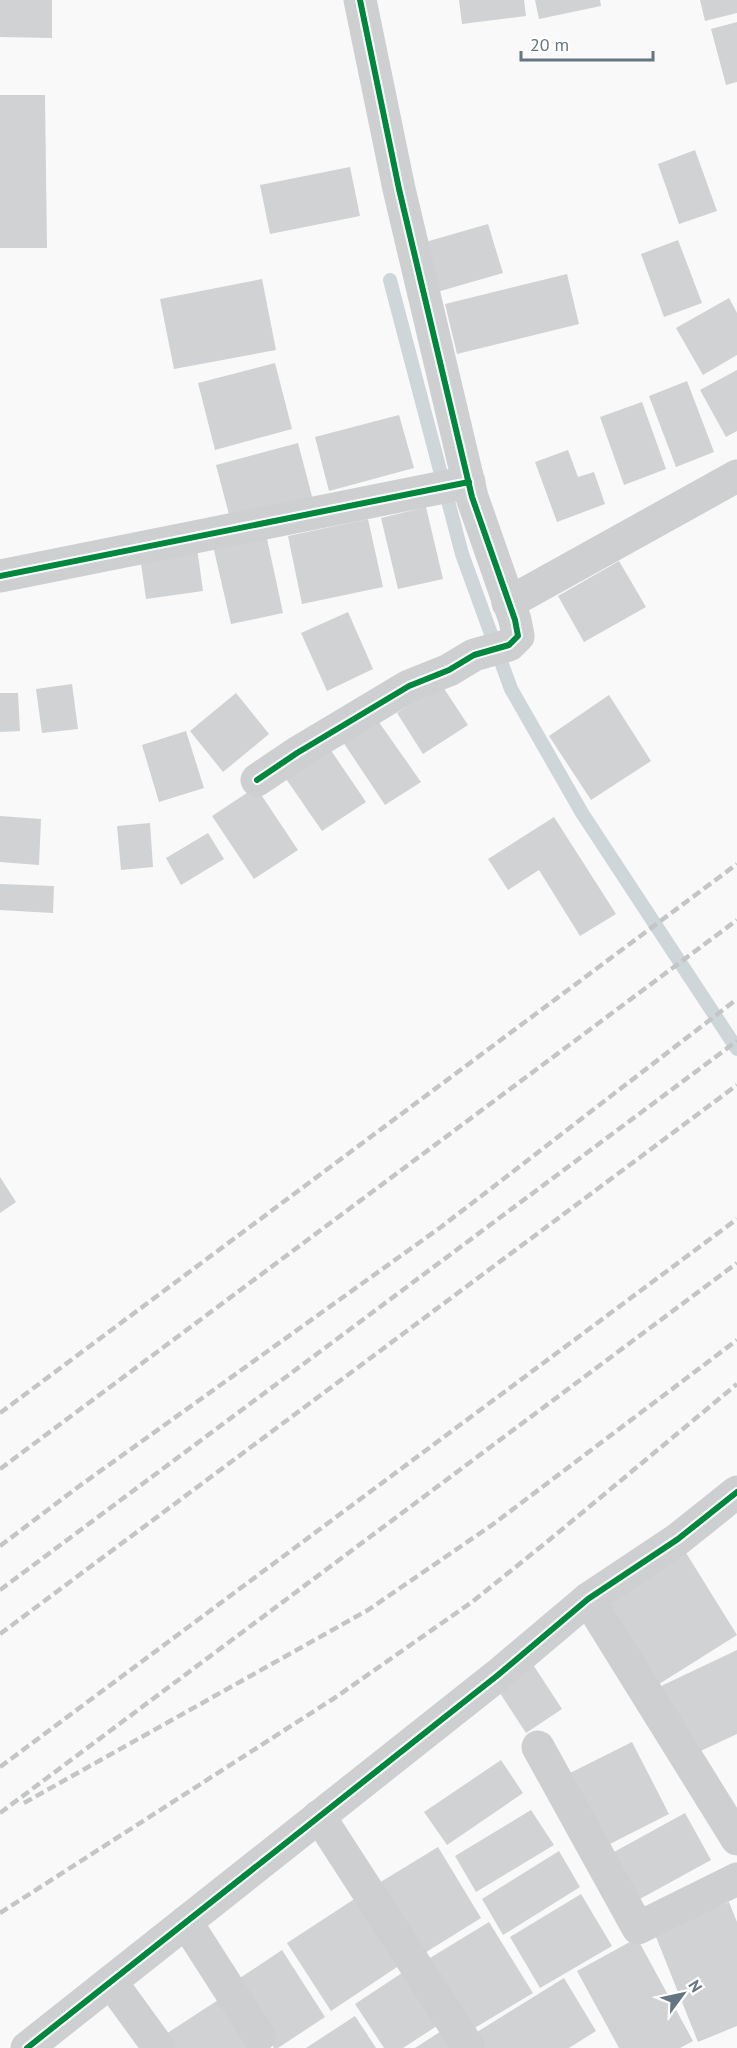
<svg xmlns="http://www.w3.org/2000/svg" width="737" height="2048" viewBox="0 0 737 2048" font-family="'PT Sans',sans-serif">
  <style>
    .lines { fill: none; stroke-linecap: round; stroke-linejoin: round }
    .stream { stroke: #ced6d9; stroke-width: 14 }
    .building { fill: #d0d2d3 }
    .minor { stroke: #cecfd0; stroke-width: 33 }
    .rail { stroke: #c3c5c6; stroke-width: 4.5; stroke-dasharray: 9 4.5; stroke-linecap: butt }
    .cycleway-casing { stroke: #fff; stroke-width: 10 }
    .cycleway { stroke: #00873e; stroke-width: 6 }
  </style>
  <rect width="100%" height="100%" fill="#f9f9f9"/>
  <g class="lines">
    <path class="stream" d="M 390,280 L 462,554 L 511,689 L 582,813 L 737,1049"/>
  </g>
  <g class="building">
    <path d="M 0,0 L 52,0 L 52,38 L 0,37 Z"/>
    <path d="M 459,0 L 524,0 L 526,16 L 462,24 Z"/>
    <path d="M 535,0 L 600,0 L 601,6 L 539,19 Z"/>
    <path d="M 700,0 L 737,0 L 737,13 L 705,21 Z"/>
    <path d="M 737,22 L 737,82 L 726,85 L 711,29 Z"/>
    <path d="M 0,95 L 45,95 L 47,248 L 0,248 Z"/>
    <path d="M 695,150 L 717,211 L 679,224 L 658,164 Z"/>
    <path d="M 350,167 L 360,216 L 270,234 L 260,185 Z"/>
    <path d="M 488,224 L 503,273 L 437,292 L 422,243 Z"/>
    <path d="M 678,240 L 702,303 L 664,317 L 641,254 Z"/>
    <path d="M 567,274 L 579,324 L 457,354 L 445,304 Z"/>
    <path d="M 262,279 L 276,350 L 174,369 L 160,299 Z"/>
    <path d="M 729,298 L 737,313 L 737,355 L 703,375 L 676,328 Z"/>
    <path d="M 275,363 L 292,429 L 215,450 L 198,383 Z"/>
    <path d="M 737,370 L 737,431 L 726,437 L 700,390 Z"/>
    <path d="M 687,381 L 714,452 L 676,467 L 649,396 Z"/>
    <path d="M 642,402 L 666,469 L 624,485 L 600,417 Z"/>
    <path d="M 399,415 L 414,468 L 329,491 L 315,437 Z"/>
    <path d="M 298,443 L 314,504 L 232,526 L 216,465 Z"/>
    <path d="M 568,450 L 578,477 L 594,472 L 605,504 L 557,522 L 535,462 Z"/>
    <path d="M 426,507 L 443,579 L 398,589 L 381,518 Z"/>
    <path d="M 368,519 L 383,587 L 302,604 L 288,536 Z"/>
    <path d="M 266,534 L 283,613 L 231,624 L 213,546 Z"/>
    <path d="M 197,548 L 203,591 L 146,599 L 140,556 Z"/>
    <path d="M 619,561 L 646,607 L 584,642 L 558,596 Z"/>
    <path d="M 348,612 L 373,669 L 327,691 L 301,633 Z"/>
    <path d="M 72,684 L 78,729 L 42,733 L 36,689 Z"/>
    <path d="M 441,684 L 468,725 L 423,754 L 397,713 Z"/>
    <path d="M 0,693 L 18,693 L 20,731 L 0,732 Z"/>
    <path d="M 236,693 L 269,734 L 223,772 L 190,731 Z"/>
    <path d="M 609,695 L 651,761 L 591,800 L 549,736 Z"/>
    <path d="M 376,718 L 421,782 L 385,805 L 343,742 Z"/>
    <path d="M 186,731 L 204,788 L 159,802 L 142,745 Z"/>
    <path d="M 326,743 L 366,802 L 322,831 L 282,773 Z"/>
    <path d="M 256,787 L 298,850 L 254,879 L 212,816 Z"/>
    <path d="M 0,816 L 41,819 L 39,865 L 0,862 Z"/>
    <path d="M 554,817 L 616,914 L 580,936 L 539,870 L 508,890 L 488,859 Z"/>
    <path d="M 150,823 L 153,867 L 121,870 L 117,826 Z"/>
    <path d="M 208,833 L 224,859 L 181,885 L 166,858 Z"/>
    <path d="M 0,884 L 54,886 L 53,913 L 0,910 Z"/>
    <path d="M 0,1177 L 16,1202 L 0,1213 Z"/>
    <path d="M 683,1548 L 737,1635 L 656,1686 L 601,1600 Z"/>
    <path d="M 737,1650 L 737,1734 L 692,1755 L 659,1687 Z"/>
    <path d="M 530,1660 L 562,1709 L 526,1733 L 494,1684 Z"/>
    <path d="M 632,1742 L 669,1814 L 600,1849 L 562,1777 Z"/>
    <path d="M 501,1760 L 523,1793 L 447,1845 L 424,1812 Z"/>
    <path d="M 531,1810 L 554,1845 L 476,1892 L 455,1856 Z"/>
    <path d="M 685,1813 L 711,1860 L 640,1899 L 614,1852 Z"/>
    <path d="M 438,1847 L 481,1918 L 423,1954 L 379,1883 Z"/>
    <path d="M 559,1851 L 580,1887 L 503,1935 L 482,1899 Z"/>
    <path d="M 581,1894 L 612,1946 L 540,1988 L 510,1937 Z"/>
    <path d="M 359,1896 L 403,1963 L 331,2011 L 287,1943 Z"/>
    <path d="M 729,1902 L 737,1922 L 737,2026 L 698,2042 L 654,1932 Z"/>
    <path d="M 489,1922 L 533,1993 L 468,2032 L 425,1961 Z"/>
    <path d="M 637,1938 L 693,2041 L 680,2048 L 619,2048 L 577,1971 Z"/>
    <path d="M 282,1950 L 325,2017 L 278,2048 L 274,2048 L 231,1984 Z"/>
    <path d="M 408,1969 L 443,2022 L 403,2048 L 384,2048 L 355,2004 Z"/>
    <path d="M 564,1978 L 596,2031 L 569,2048 L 476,2048 L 469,2037 Z"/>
    <path d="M 218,2000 L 250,2048 L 175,2048 L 166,2034 Z"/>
    <path d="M 355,2016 L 376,2048 L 306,2048 Z"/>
    <path d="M 446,2028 L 460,2048 L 415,2048 Z"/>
  </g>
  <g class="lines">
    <g class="minor">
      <path d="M 0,576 L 469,482"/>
      <path d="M 508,603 L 737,476"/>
      <path d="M 257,780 L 297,753 L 409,686 L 449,670 L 474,655 L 509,645 L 518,636 L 515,620 L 472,497 L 399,189 L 360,0"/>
      <path d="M 588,1599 L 737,1839"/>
      <path d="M 538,1747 L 638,1928 L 737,1879"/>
      <path d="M 319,1816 L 469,2048"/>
      <path d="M 186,1922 L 259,2036"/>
      <path d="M 111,1982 L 159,2048"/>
      <path d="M 27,2048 L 498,1675 L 588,1599 L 678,1539 L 737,1492"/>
    </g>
    <g class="rail">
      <path d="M 0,1413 L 737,864"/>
      <path d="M 0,1469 L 737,920"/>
      <path d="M 0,1546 L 78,1487 L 441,1227 L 737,999"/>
      <path d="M 0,1590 L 737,1041"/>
      <path d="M 0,1634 L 737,1085"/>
      <path d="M 0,1767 L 737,1219"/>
      <path d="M 24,1803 L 368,1610 L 492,1525 L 737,1340"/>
      <path d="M 0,1813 L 737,1263"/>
      <path d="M 0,1913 L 336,1697 L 472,1602 L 548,1541 L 737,1384"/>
    </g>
    <g class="cycleway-casing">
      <g id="cycleway">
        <path d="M 0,576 L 469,482"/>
        <path d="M 257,780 L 297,753 L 409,686 L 449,670 L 474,655 L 509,645 L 518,636 L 515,620 L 472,497 L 399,189 L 360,0"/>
        <path d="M 27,2048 L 498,1675 L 588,1599 L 678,1539 L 737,1492"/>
      </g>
    </g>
    <use href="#cycleway" class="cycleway"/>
  </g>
  <g transform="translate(683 1994) rotate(57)" stroke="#ffffff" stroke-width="4.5" paint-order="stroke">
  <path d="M0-4.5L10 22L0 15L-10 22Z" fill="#657683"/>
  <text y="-9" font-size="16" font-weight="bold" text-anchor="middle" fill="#657683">N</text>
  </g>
  <path d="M521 51v9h132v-9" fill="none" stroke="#657683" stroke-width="3"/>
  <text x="530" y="51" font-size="18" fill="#657683" stroke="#ffffff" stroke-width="4.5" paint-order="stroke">20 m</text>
</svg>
